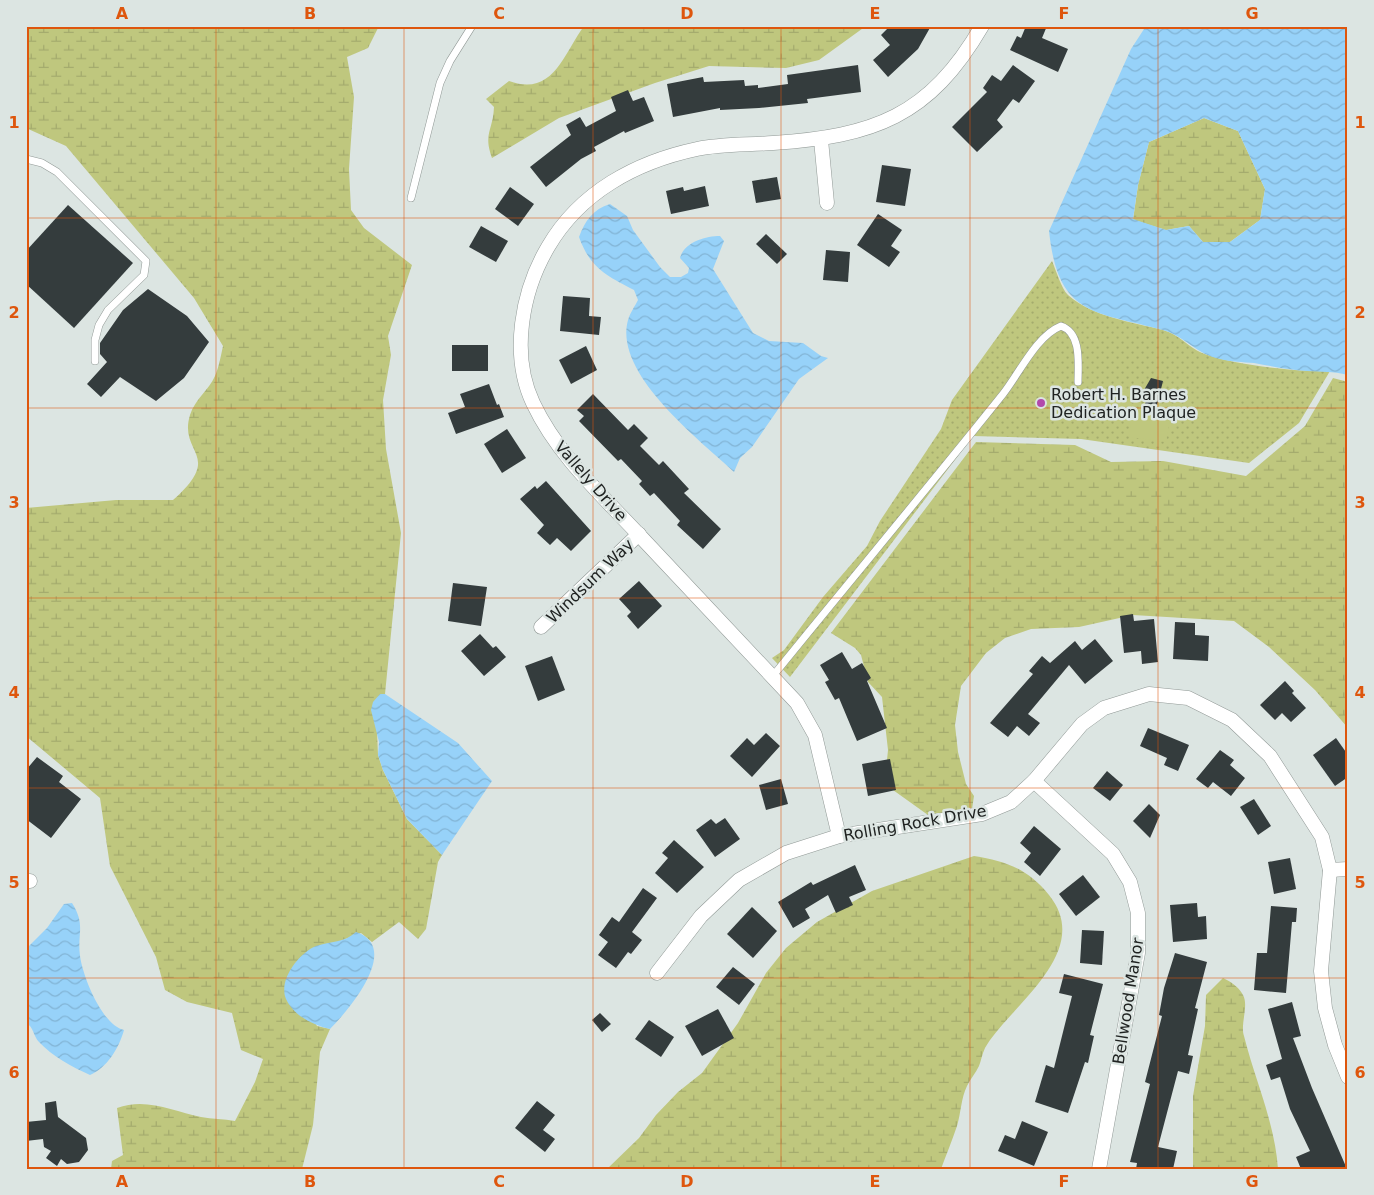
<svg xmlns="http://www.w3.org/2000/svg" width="1374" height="1195" viewBox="0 0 1374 1195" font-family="'DejaVu Sans',sans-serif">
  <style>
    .green { fill: url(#green-dots) }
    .wetland { fill: url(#wetland-marsh) }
    .pitch { fill: #bfc77e }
    .water { fill: url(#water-waves); fill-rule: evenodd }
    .building { fill: #343c3d }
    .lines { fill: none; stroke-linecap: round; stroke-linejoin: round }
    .service-casing { stroke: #919996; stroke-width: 8 }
    .minor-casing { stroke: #919996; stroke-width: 15 }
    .service { stroke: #fff; stroke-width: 7 }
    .minor { stroke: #fff; stroke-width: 14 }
    .grid { fill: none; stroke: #de560d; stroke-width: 1; stroke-opacity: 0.55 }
    .poi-dot { fill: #b249ab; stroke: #dce5e2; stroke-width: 2 }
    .labels { text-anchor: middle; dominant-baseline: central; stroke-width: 5; stroke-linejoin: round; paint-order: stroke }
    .poi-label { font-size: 16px; fill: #202322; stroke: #dce5e2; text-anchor: start }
    .street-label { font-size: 16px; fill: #202322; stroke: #dce5e2 }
    .neatline { fill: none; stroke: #de560d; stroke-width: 2 }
    .grid-label { font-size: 16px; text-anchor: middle; font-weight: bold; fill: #de560d }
  </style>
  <defs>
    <pattern id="green-dots" width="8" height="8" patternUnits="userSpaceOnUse" patternTransform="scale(1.25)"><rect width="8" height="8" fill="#bfc77e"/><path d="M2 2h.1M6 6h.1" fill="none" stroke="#a4ab6d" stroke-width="1.8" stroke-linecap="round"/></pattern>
    <pattern id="wetland-marsh" width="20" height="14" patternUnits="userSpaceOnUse" patternTransform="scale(1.25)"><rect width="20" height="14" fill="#bfc77e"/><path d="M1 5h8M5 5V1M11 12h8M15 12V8" fill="none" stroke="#a4ab6d"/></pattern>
    <pattern id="water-waves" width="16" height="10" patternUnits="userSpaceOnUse" patternTransform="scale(1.25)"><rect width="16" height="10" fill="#97d2f9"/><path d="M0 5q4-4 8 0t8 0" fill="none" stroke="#82b4d5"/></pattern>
  </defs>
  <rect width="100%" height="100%" fill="#dce5e2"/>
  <path class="green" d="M 1052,261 C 1056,270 1061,288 1068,295 C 1093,317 1132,322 1163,330 C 1179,334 1188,347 1202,353 C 1234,365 1295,372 1330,371 L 1299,423 L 1249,463 L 1081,439 L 973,436 L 790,677 L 772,658 L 784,650 L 823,597 L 867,546 L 880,521 L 941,429 L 952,400 Z"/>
  <g class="wetland">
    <path d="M 26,26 L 379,26 L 368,48 L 347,57 L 354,97 L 349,169 L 351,210 L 364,228 L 412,265 L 388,336 L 391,355 L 383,400 L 386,449 L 401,533 L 385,694 L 380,694 L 377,730 L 378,755 L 383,770 L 407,819 L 442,855 L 438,862 L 426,929 L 418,939 L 399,922 L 372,942 L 361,933 L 302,956 L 287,977 L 317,1026 L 330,1029 L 320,1052 L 313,1125 L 302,1169 L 111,1169 L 112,1161 L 123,1155 L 117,1108 C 146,1097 173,1111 201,1117 C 212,1119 224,1119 235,1121 L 255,1082 L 263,1059 L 241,1050 L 232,1013 L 187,1002 L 165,990 L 156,957 L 110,866 L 100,798 L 26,736 L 26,508 L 116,500 L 173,500 C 225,454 178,454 190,415 C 195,399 209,390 215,376 C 219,367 221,355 223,346 L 194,298 L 66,146 L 26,128 Z"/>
    <path d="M 584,26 L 866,26 L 819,60 L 786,68 L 709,66 L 655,83 L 559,118 L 492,158 C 483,133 493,131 494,107 L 486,99 L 509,81 C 553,97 563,55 584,26 Z"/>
    <path d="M 1204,118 L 1238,131 L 1265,189 L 1260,220 L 1230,242 L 1203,242 L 1189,226 L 1166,230 L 1133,220 L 1138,185 L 1149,142 Z"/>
    <path d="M 1333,378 L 1348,382 L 1348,728 L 1315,690 L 1269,647 L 1234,621 L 1133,615 L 1079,627 L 1031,629 L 1005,638 L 986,653 L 961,686 L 955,725 L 958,752 L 966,784 L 974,796 L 972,809 L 928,815 L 893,790 L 887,760 L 888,750 L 882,697 L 868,682 L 861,655 L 855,648 L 831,633 L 976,442 L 1075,445 L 1111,462 L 1163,461 L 1246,476 L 1305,426 Z"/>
    <path d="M 974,856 C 1006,861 1028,869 1049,895 C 1095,952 1009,1006 985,1048 C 982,1054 981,1061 979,1066 C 976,1073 970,1079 967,1086 C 961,1098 961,1113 957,1126 C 952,1141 946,1155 941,1169 L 607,1169 L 639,1138 L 656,1115 L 678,1092 L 702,1073 L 738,1023 L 766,973 L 786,948 L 817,922 L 872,891 Z"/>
    <path d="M 1223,978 C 1231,982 1238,986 1243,995 C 1249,1006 1240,1024 1244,1036 C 1255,1080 1275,1123 1278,1169 L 1193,1169 L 1193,1096 L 1205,1026 L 1206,995 Z"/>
  </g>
  <g class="pitch">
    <path d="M 1089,386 L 1128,392 L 1124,414 L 1085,409 Z"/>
    <path d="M 1132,410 L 1171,415 L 1166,442 L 1129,437 Z"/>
  </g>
  <g class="water">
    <path d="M 1146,26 L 1348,27 L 1348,375 C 1332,371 1322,372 1307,371 C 1289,370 1271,366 1254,363 C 1243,362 1231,362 1220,359 C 1198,355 1184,336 1163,330 C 1093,311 1058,316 1049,231 L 1131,49 ZM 1204,118 L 1238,131 L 1265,189 L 1260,220 L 1230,242 L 1203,242 L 1189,226 L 1166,230 L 1133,219 L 1138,185 L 1149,142 Z"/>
    <path d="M 610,204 L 627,216 L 633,230 L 660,267 L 670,277 L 681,277 L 688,273 L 689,268 L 680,258 C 684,242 706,236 720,236 L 724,241 L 713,269 L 753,333 L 769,341 L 803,343 L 821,356 L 828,358 L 799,379 L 752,447 L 740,458 L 734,472 C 700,440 613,374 628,320 C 630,313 635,306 638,300 L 634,290 C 607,276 590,268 579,237 C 585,221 593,209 610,204 Z"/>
    <path d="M 380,694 L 385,694 L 458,743 L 492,781 L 442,855 L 407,819 L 383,770 L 378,755 L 379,742 L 371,710 L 373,702 Z"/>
    <path d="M 72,903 C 86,925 77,933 80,956 C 83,977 102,1025 124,1030 C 119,1048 107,1068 90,1075 C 72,1067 52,1056 39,1042 C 33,1036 34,1027 26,1023 L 26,949 L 47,928 L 64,904 Z"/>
    <path d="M 356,932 C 402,947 349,1010 330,1029 C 313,1025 294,1016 286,999 C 278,980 299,953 316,946 C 331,941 344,943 356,932 Z"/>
  </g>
  <g class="building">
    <path d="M 890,26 L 931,26 L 918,49 L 888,77 L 873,60 L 890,45 L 881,35 Z"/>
    <path d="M 1026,26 L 1047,26 L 1042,38 L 1068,49 L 1058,72 L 1010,50 L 1017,36 L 1021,38 Z"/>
    <path d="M 858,65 L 861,92 L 807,99 L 808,103 L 759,108 L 720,110 L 720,108 L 673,117 L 667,84 L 703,77 L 704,82 L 744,80 L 745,86 L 758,85 L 758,88 L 788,84 L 787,75 Z"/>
    <path d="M 1013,65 L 1035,81 L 1019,103 L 1013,99 L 997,120 L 1003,127 L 977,152 L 952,127 L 987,92 L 983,88 L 992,75 L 1001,81 Z"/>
    <path d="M 628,90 L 633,101 L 644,97 L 654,121 L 625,133 L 624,131 L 594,147 L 596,151 L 581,159 L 546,187 L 530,167 L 571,135 L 566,125 L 580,117 L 586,127 L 616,111 L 611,97 Z"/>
    <path d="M 882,165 L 911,169 L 905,206 L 876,202 Z"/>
    <path d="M 777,177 L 781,199 L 756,203 L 752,181 Z"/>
    <path d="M 705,186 L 709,206 L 671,214 L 666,191 L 683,187 L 684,191 Z"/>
    <path d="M 510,187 L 534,204 L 518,226 L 495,209 Z"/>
    <path d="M 68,205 L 133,263 L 74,328 L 26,284 L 26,251 Z"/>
    <path d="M 878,214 L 902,230 L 891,246 L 900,252 L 889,267 L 857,245 Z"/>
    <path d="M 481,226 L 508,241 L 496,262 L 469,247 Z"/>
    <path d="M 766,234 L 787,254 L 777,264 L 756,244 Z"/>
    <path d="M 826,250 L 850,252 L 848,282 L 823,280 Z"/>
    <path d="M 148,289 L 187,316 L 209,342 L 184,378 L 156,401 L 120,377 L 101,397 L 87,384 L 107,362 L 100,354 L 100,343 L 123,310 Z"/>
    <path d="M 563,296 L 590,298 L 589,316 L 601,317 L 599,335 L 560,331 Z"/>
    <rect x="452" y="345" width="36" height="26"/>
    <path d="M 586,346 L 597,370 L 571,384 L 559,360 Z"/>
    <path d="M 1151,378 L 1163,381 L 1157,405 L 1145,404 L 1146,401 L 1140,397 Z"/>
    <path d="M 489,384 L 497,405 L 499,404 L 504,417 L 456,434 L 448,413 L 465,407 L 460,394 Z"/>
    <path d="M 593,394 L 628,430 L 634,424 L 648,438 L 640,446 L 659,465 L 663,461 L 689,489 L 684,493 L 721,529 L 703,549 L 677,525 L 680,521 L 654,493 L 650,496 L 639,484 L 642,481 L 621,459 L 618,461 L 579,421 L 584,416 L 577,410 Z"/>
    <path d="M 507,429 L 526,458 L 502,473 L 484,444 Z"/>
    <path d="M 546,481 L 591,531 L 571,551 L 557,538 L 550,545 L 537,533 L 544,525 L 520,499 L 535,486 L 537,489 Z"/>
    <path d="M 639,581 L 662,606 L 638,629 L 627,616 L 631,612 L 619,599 Z"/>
    <path d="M 453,583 L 487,587 L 481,626 L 448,621 Z"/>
    <path d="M 1133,614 L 1134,621 L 1154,619 L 1158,662 L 1142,664 L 1141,651 L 1124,653 L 1120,616 Z"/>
    <path d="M 1175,622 L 1195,623 L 1195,635 L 1209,636 L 1208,661 L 1173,659 Z"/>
    <path d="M 480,634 L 493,648 L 496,646 L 506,657 L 484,676 L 461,651 Z"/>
    <path d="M 1095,639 L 1113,661 L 1085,684 L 1069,665 L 1028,714 L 1040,723 L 1029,736 L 1017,726 L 1008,737 L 990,723 L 1033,674 L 1029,671 L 1042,656 L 1050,663 L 1075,641 L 1082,650 Z"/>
    <path d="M 842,652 L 852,669 L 862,663 L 871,678 L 867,681 L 887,728 L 857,741 L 839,698 L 835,700 L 825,682 L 829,680 L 820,665 Z"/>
    <path d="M 552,656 L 565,690 L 538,701 L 525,666 Z"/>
    <path d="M 1285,681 L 1294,691 L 1292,693 L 1306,708 L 1291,722 L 1282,713 L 1275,720 L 1260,705 Z"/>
    <path d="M 1148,728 L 1189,745 L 1178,771 L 1164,765 L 1167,758 L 1140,746 Z"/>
    <path d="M 766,733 L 780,746 L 752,777 L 730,756 L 747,738 L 754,745 Z"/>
    <path d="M 1336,738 L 1348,755 L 1348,777 L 1335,786 L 1313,755 Z"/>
    <path d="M 1220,750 L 1234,760 L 1230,765 L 1245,778 L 1231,796 L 1213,782 L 1208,788 L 1196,779 Z"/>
    <path d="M 37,757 L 63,776 L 59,782 L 81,799 L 51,838 L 26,819 L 26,770 Z"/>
    <path d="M 890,759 L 896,790 L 868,796 L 862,764 Z"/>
    <path d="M 1107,771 L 1123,785 L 1110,801 L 1093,788 Z"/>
    <path d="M 781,779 L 788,804 L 766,810 L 759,785 Z"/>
    <path d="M 1254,799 L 1271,826 L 1258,835 L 1240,807 Z"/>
    <path d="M 1149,804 L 1160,815 L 1150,838 L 1133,821 Z"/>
    <path d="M 725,818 L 740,839 L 715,857 L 696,830 L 711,819 L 716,824 Z"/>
    <path d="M 1034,826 L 1061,849 L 1040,876 L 1024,862 L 1031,853 L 1020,843 Z"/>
    <path d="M 674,840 L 704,867 L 677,893 L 655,873 L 668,858 L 662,853 Z"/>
    <path d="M 1290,858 L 1296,889 L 1274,894 L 1268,862 Z"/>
    <path d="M 855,865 L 866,890 L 849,897 L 853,905 L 836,913 L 828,895 L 805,909 L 810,918 L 793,928 L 778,902 L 811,882 L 813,885 Z"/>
    <path d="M 1083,875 L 1100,897 L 1076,916 L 1059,894 Z"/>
    <path d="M 643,888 L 657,898 L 632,932 L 642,940 L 631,954 L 628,952 L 616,968 L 598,955 L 608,942 L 599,935 L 612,917 L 619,922 Z"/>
    <path d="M 1197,903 L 1198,917 L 1206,916 L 1207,939 L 1173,942 L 1170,905 Z"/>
    <path d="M 1271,906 L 1297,908 L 1296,922 L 1292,922 L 1286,993 L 1254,990 L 1257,953 L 1267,953 Z"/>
    <path d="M 752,907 L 777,931 L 753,958 L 727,934 Z"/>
    <path d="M 1082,930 L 1104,931 L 1102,965 L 1080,963 Z"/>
    <path d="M 1175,953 L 1207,962 L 1195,1008 L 1198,1009 L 1188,1055 L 1193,1056 L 1189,1074 L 1178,1071 L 1158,1147 L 1177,1151 L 1173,1169 L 1136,1169 L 1137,1163 L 1130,1162 L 1150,1084 L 1145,1082 L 1162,1016 L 1159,1015 L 1164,988 Z"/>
    <path d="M 733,967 L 755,984 L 739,1005 L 716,987 Z"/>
    <path d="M 1064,974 L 1103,984 L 1090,1035 L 1094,1036 L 1088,1063 L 1085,1062 L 1068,1113 L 1035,1102 L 1046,1065 L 1054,1068 L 1072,996 L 1059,993 Z"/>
    <path d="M 1292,1002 L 1301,1036 L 1293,1038 L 1312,1088 L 1347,1169 L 1301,1169 L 1296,1157 L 1310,1151 L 1290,1109 L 1280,1077 L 1271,1080 L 1266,1065 L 1282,1059 L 1268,1009 Z"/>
    <path d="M 718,1009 L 734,1038 L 702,1056 L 685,1026 Z"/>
    <path d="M 600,1013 L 611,1024 L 602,1032 L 592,1020 Z"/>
    <path d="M 649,1020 L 674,1037 L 661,1057 L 635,1039 Z"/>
    <path d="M 56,1101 L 58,1117 L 86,1138 L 88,1150 L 79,1162 L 67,1164 L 61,1159 L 57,1166 L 46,1158 L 51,1151 L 44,1147 L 43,1139 L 26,1141 L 26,1122 L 46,1120 L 45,1103 Z"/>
    <path d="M 537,1101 L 555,1115 L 543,1130 L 555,1139 L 545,1152 L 515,1128 Z"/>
    <path d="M 1022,1121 L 1048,1132 L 1034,1166 L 998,1151 L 1005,1135 L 1015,1139 Z"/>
  </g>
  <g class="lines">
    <g class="service-casing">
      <g id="service">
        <path d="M 26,159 L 42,163 L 57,172 L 146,261 L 144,275 L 108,310 L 99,325 L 95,340 L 95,361"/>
        <path d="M 411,198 L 440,83 L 450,61 L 472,26"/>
        <path d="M 772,677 C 849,582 927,489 1003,394 C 1019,374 1036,336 1061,326 C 1082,333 1078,365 1078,382"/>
      </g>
    </g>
    <g class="minor-casing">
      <g id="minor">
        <path d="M 821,140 L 827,203"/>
        <path d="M 541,627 L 639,534"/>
        <path d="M 1034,781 L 1113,854 L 1130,882 L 1138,913 L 1138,953 L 1099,1169"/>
        <path d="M 839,836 L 815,735 L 797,703 C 745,647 693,592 641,537 C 602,495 558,456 533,403 C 510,354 522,291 548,247 C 580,192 636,162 697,149 C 721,144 748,145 773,143 C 874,136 929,117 982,26"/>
        <path d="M 1330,870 L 1348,869"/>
        <path d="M 26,881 L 30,881"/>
        <path d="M 657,973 L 701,916 L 739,880 L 786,853 L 839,836 L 982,814 L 1011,802 L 1034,781 L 1082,724 L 1104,708 L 1149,694 L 1188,698 L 1232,720 L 1270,756 L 1322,837 L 1330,870 L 1321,971 L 1325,1008 L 1335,1045 L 1348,1077"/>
      </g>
    </g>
    <use href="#service" class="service"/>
    <use href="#minor" class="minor"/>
  </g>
  <path class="grid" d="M 216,26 L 216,1169M 404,26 L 404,1169M 593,26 L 593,1169M 781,26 L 781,1169M 970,26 L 970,1169M 1158,26 L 1158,1169M 26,218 L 1348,218M 26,408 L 1348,408M 26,598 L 1348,598M 26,788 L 1348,788M 26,978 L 1348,978"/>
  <circle class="poi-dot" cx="1041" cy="403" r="5"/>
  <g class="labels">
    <g class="poi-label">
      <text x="1051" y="394">Robert H. Barnes<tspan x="1051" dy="18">Dedication Plaque</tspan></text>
    </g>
    <g class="street-label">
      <text transform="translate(591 481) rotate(49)">Vallely Drive</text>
      <text transform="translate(590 581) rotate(-44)">Windsum Way</text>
      <text transform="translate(915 823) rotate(-10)">Rolling Rock Drive</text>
      <text transform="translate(1128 1001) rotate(-81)">Bellwood Manor</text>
    </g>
  </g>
  <rect width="1374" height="1195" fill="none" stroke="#dce5e2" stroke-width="55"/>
  <rect x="28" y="28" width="1318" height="1140" class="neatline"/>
  <g class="grid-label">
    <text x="122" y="19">A</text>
    <text x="310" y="19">B</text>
    <text x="499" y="19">C</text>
    <text x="687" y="19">D</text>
    <text x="875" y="19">E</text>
    <text x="1064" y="19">F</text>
    <text x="1252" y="19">G</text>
    <text x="14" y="128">1</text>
    <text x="1360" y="128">1</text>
    <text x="14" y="318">2</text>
    <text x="1360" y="318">2</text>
    <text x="14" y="508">3</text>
    <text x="1360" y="508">3</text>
    <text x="14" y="698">4</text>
    <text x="1360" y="698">4</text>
    <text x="14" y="888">5</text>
    <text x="1360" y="888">5</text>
    <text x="14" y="1078">6</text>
    <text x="1360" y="1078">6</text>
    <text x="122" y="1187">A</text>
    <text x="310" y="1187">B</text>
    <text x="499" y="1187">C</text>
    <text x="687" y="1187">D</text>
    <text x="875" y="1187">E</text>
    <text x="1064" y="1187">F</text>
    <text x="1252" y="1187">G</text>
  </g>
</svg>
